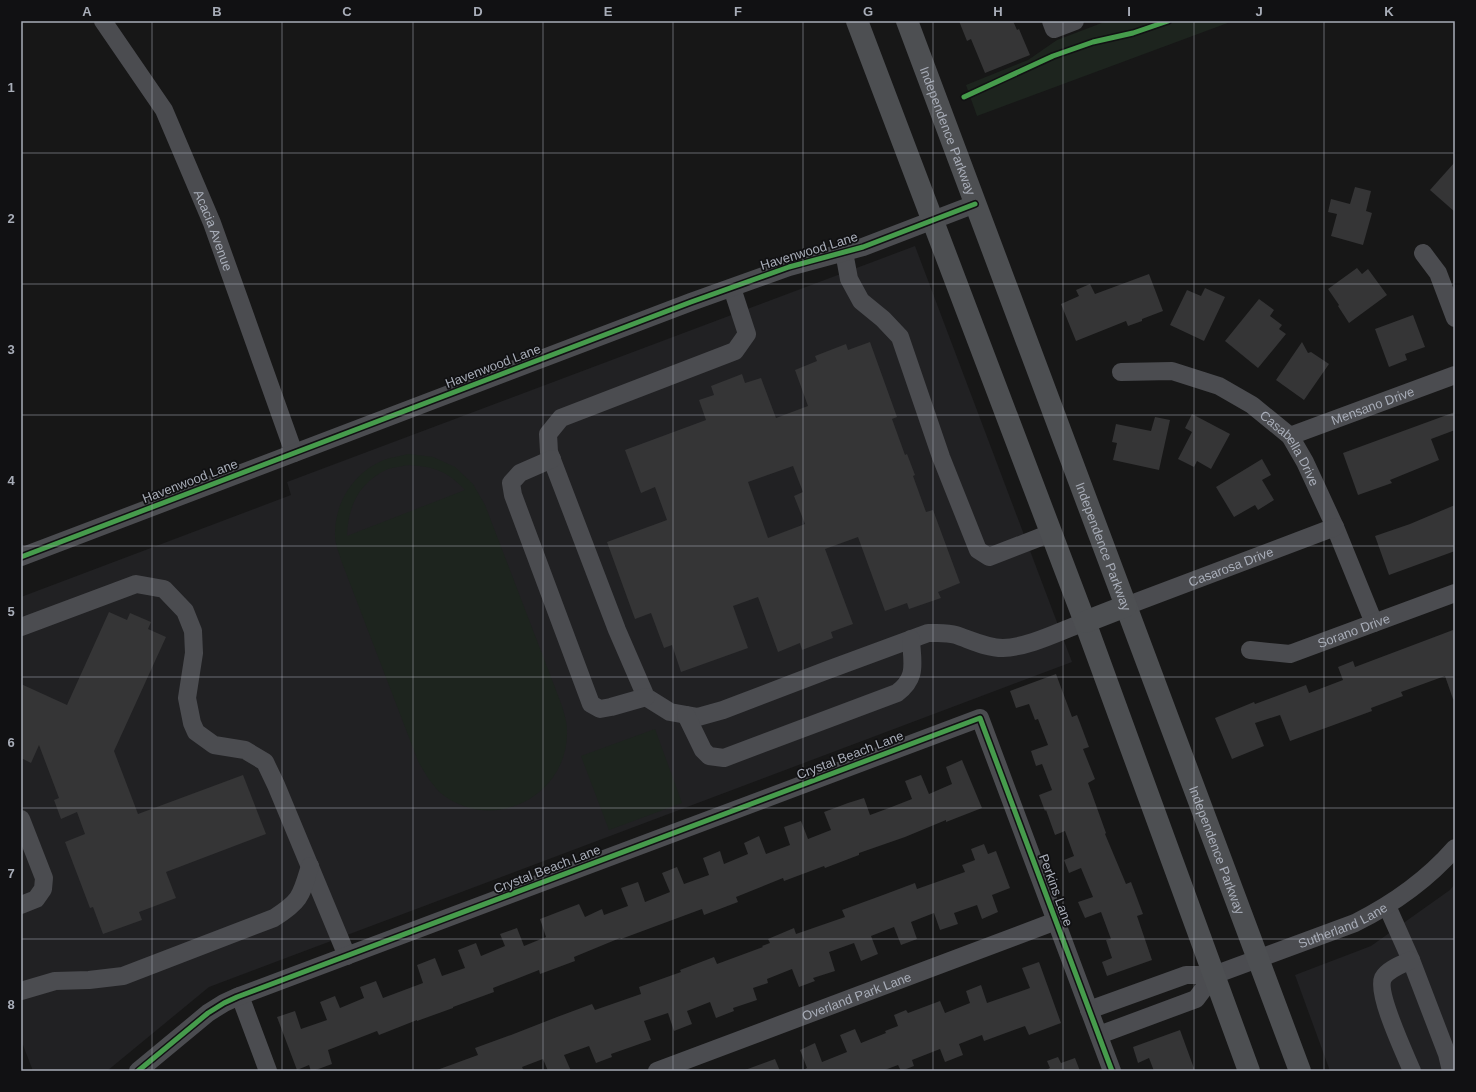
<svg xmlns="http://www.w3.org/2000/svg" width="1476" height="1092" viewBox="0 0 1476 1092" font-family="Arial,sans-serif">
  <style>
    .built { fill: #212123 }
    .green { fill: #1d241e; fill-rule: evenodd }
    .building { fill: #353536; fill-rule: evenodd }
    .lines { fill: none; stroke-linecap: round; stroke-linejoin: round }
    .minor { stroke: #4b4c50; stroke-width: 18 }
    .major { stroke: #4d4f52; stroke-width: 22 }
    .cycleway-casing { stroke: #111113; stroke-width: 8 }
    .cycleway { stroke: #469c4c; stroke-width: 5 }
    .grid { fill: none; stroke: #a8adb8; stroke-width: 1; stroke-opacity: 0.55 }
    .labels { text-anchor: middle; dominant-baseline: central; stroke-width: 3.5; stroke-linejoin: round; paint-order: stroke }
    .street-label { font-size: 13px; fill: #a8adb8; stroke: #111113 }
    .neatline { fill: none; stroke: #a8adb8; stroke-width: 1.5 }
    .grid-label { font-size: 13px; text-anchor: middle; font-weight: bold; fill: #a8adb8 }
  </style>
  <rect width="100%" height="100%" fill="#171717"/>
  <g class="built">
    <path d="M 915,246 L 1072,662 L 209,987 L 107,1071 L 33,1071 L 21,1040 L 21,597 L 291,495 L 287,482 Z"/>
    <path d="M 1455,884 L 1455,1071 L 1330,1071 L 1295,975 L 1371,946 L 1450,890 Z"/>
  </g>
  <g class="green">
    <path d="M 1107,21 L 1233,21 L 977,116 L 966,85 L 1028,60 L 1057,40 Z"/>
    <path d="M 409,454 L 433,457 L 455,467 L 473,484 L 485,505 L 562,706 C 564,713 567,722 567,730 C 569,792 501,831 449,799 C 434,790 426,775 418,761 L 341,560 C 339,552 335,544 335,536 C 334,503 354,472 384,460 C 392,457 401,456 409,454 ZM 409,465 C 435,467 447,471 465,490 L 347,536 C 348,506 359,482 388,469 C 395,467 403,466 409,465 Z"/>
    <path d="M 655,729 L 682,803 L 609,830 L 581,756 Z"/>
  </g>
  <g class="building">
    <path d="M 959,21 L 1013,21 L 1017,30 L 1019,29 L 1030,55 L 985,73 L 971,39 L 967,41 Z"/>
    <path d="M 1455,162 L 1455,212 L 1430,190 Z"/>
    <path d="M 1355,187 L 1371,191 L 1366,211 L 1372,213 L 1363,245 L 1331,236 L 1337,214 L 1328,212 L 1331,199 L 1350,204 Z"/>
    <path d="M 1357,268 L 1362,274 L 1368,269 L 1387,295 L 1349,323 L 1338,306 L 1339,305 L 1328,289 Z"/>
    <path d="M 1149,274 L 1163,311 L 1142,319 L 1142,321 L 1128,326 L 1126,321 L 1076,341 L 1061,304 L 1079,296 L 1076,290 L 1090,284 L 1095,294 Z"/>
    <path d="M 1205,288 L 1225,297 L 1204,341 L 1170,325 L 1187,290 L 1201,296 Z"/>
    <path d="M 1259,299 L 1274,310 L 1270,316 L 1282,325 L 1279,329 L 1286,334 L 1258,368 L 1225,341 Z"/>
    <path d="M 1413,315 L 1425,347 L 1405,354 L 1407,360 L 1389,367 L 1375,329 Z"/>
    <path d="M 870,342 L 897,417 L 892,419 L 905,455 L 907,454 L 915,475 L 913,476 L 926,512 L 933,510 L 960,583 L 938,592 L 941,598 L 909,609 L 907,603 L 885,611 L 858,537 L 825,549 L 853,624 L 831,632 L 833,638 L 802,650 L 800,643 L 778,652 L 758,597 L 733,606 L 748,648 L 681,672 L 672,645 L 664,648 L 651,613 L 635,619 L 607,542 L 667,520 L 655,487 L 641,493 L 625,450 L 706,420 L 699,400 L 714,395 L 711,386 L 742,374 L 745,383 L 761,378 L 776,418 L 808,406 L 795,370 L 817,361 L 815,356 L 846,344 L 848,350 ZM 793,466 L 803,492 L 794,496 L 805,524 L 768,538 L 748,482 Z"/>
    <path d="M 1302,342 L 1308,353 L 1311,352 L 1329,364 L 1304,400 L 1276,380 Z"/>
    <path d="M 1455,412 L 1455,430 L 1431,439 L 1439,460 L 1390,480 L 1392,483 L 1358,495 L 1343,453 Z"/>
    <path d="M 1192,414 L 1230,434 L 1211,469 L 1197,461 L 1194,467 L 1178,459 L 1192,432 L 1185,428 Z"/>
    <path d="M 1155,417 L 1170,420 L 1159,470 L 1113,460 L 1117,443 L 1112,442 L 1116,424 L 1151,431 Z"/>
    <path d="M 1262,459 L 1271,475 L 1262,480 L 1274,500 L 1258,510 L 1255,505 L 1234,517 L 1216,487 Z"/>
    <path d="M 1455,505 L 1455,551 L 1389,575 L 1375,536 L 1410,524 Z"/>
    <path d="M 109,612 L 127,620 L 130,613 L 151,622 L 148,629 L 166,637 L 114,751 L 138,814 L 243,775 L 266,834 L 166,872 L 176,898 L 139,912 L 142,920 L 103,934 L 93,907 L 90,908 L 65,842 L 85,834 L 77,812 L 61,819 L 54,800 L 59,798 L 39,745 L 31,763 L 21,758 L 21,684 L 67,705 Z"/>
    <path d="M 1453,630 L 1455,637 L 1455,699 L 1453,699 L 1445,676 L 1401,692 L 1403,696 L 1371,708 L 1372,711 L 1290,741 L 1280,715 L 1255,723 L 1264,746 L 1232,759 L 1215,718 L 1254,702 L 1255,704 L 1306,685 L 1309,693 L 1343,680 L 1338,667 L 1353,661 L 1355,667 Z"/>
    <path d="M 1056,674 L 1072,717 L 1077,715 L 1089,747 L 1083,749 L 1095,779 L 1088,783 L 1106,833 L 1105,834 L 1126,884 L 1131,882 L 1143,914 L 1137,916 L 1152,960 L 1107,976 L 1102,962 L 1112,958 L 1106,940 L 1111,939 L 1101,912 L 1085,918 L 1078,902 L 1093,897 L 1081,868 L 1069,873 L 1064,860 L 1074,856 L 1065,831 L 1055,835 L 1046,810 L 1045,811 L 1039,795 L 1052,790 L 1042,764 L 1036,766 L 1031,751 L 1048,745 L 1038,719 L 1035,720 L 1029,704 L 1016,708 L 1010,691 Z"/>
    <path d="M 962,760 L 982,808 L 946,822 L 946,820 L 905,837 L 859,853 L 859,855 L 825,868 L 824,866 L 784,881 L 783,878 L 736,897 L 738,902 L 704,915 L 702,909 L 621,939 L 620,938 L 574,957 L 575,961 L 540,974 L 539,970 L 493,988 L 494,992 L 453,1007 L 453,1008 L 417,1021 L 417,1020 L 379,1035 L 377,1031 L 328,1050 L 332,1064 L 313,1071 L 311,1071 L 309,1065 L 297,1070 L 277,1017 L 295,1011 L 301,1029 L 327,1020 L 320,1002 L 335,996 L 340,1008 L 364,998 L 360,987 L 376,981 L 383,998 L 423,983 L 417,965 L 435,958 L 442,976 L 465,968 L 458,950 L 476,943 L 481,956 L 505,946 L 500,934 L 517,928 L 524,946 L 546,937 L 540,919 L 579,904 L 585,917 L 602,909 L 604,915 L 628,906 L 621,888 L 638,882 L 645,902 L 670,892 L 662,873 L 677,867 L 684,884 L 709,875 L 703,858 L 720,851 L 724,864 L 748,854 L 744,843 L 759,836 L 766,854 L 790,845 L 784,827 L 801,821 L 808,839 L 831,830 L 824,812 L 848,803 L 864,798 L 870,815 L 889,808 L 912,799 L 905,781 L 921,775 L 929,794 L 952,784 L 946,767 Z"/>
    <path d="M 984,844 L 988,854 L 996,851 L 1010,888 L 992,895 L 998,912 L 982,919 L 977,905 L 954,913 L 958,924 L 940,930 L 934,913 L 911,922 L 917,939 L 901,945 L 894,927 L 871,936 L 878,954 L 861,961 L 854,943 L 829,952 L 835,971 L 813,978 L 815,981 L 799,987 L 792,969 L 767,979 L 768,983 L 753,988 L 757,1000 L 733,1008 L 734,1011 L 716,1018 L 710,1002 L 687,1011 L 692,1024 L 674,1031 L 668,1013 L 644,1021 L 651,1040 L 611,1054 L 612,1057 L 596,1063 L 589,1046 L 564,1055 L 571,1071 L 548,1071 L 543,1059 L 522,1067 L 524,1071 L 437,1071 L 437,1070 L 478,1055 L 475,1048 L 511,1035 L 557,1017 L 592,1004 L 595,1010 L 641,994 L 639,987 L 681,972 L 680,970 L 714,957 L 717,964 L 763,947 L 762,946 L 770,943 L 768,939 L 794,928 L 796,934 L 845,917 L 842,910 L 883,895 L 915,883 L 917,889 L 965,872 L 962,865 L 975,860 L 971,849 Z"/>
    <path d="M 1039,962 L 1061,1023 L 1029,1035 L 1025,1026 L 984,1041 L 982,1035 L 959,1044 L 963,1055 L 945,1062 L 940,1049 L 912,1060 L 914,1066 L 901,1071 L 898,1065 L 882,1071 L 801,1071 L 807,1068 L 800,1050 L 815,1043 L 822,1062 L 847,1052 L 840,1035 L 855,1029 L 861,1043 L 886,1033 L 885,1031 L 898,1026 L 894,1015 L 906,1010 L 908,1013 L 940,1001 L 945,1013 L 970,1003 L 966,991 L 981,985 L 987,1003 L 1030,988 L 1022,968 Z"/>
    <path d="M 1180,1030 L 1195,1071 L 1154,1071 L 1149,1058 L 1138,1063 L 1133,1047 Z"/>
    <path d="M 1058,1057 L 1061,1063 L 1075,1058 L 1080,1071 L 1044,1071 L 1050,1068 L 1047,1061 Z"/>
    <path d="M 775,1059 L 780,1071 L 745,1071 L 745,1070 Z"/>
  </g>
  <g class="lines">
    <g class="minor">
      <path id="s1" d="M 103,21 L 164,110 L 212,223 L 294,453"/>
      <path d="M 1051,21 L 1054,29 L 1075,21"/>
      <path d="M 844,252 L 849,279 L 861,301 L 883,319 L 900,337 L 941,457 L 978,550 L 989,557 L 1051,533"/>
      <path d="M 1423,253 L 1438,273 L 1455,318"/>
      <path d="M 732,288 L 747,334 L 735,351 L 561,418 L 548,434 L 549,452 L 617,630 L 646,697 L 670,712 L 698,717 L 723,710 L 825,671 L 928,633 C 937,633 947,632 956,635 C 971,640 986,648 1003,648 C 1030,647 1060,631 1085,622"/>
      <path id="s2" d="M 1121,372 L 1172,371 L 1219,386 L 1252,405 L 1290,436 L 1305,462 L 1335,527 L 1374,623"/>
      <path id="s3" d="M 1290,436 L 1455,375"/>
      <path d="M 552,459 L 520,473 L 511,483 L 513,495 L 591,704 L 600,709 L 611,707 L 646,697"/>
      <path d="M 21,557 L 691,302 L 789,267 L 863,247 L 975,204"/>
      <path id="s4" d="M 1126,606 L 1335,527"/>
      <path d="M 21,627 L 136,584 L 164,589 L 185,611 L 193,631 L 194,653 L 187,698 L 192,723 L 196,732 L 214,745 L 245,750 L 265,762 L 276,785 L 347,956"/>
      <path id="s5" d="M 1250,650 L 1290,654 L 1455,593"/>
      <path d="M 686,715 L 703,750 L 709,756 L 724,758 L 897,693 C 918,677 912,663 911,639"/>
      <path d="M 21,819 L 44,878 L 43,889 L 36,899 L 21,905"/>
      <path d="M 1387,906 L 1411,960 L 1447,1054 L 1451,1071"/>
      <path d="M 1411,960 C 1403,964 1388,969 1383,978 C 1376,993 1405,1054 1412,1071"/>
      <path d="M 21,991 L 55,981 L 89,980 L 123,976 L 274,918 C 301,901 301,896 310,866"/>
      <path d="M 240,996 L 268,1071"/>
      <path id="s6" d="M 1089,1010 L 1186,975 L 1214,975 L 1355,923 C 1393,904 1427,880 1455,848"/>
      <path d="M 1099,1035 L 1196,999 L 1214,975"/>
      <path d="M 138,1071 L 208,1013 L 224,1003 L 237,997 L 980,718 L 1112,1071"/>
      <path id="s7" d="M 657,1071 L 1056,921"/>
    </g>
    <g class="major">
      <path d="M 857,21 L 1085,622 L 1249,1071"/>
      <path id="s8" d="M 907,21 L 1300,1071"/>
      <path d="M 1085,622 L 1126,606"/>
    </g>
    <g class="cycleway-casing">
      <g id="cycleway">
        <path d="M 964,97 L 1053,56 L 1093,42 L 1133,33 L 1168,21"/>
        <path d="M 21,557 L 691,302 L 789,267 L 863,247 L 975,204"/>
        <path d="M 138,1071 L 208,1013 L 224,1003 L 237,997 L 980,718 L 1112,1071"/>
      </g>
    </g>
    <use href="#cycleway" class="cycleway"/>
  </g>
  <path class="grid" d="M 152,21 L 152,1071M 282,21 L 282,1071M 413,21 L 413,1071M 543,21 L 543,1071M 673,21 L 673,1071M 803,21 L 803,1071M 933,21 L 933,1071M 1063,21 L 1063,1071M 1194,21 L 1194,1071M 1324,21 L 1324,1071M 21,153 L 1455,153M 21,284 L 1455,284M 21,415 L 1455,415M 21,546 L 1455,546M 21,677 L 1455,677M 21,808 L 1455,808M 21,939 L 1455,939"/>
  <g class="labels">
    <g class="street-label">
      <text stroke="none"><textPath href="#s8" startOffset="117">Independence Parkway</textPath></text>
      <text stroke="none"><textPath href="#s1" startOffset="238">Acacia Avenue</textPath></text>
      <text transform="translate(809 251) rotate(-17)">Havenwood Lane</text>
      <text transform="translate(493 366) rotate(-21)">Havenwood Lane</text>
      <text stroke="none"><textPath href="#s3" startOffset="88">Mensano Drive</textPath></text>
      <text stroke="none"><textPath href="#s2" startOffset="197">Casabella Drive</textPath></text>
      <text transform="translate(190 481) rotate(-21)">Havenwood Lane</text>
      <text stroke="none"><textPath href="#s8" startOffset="561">Independence Parkway</textPath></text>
      <text stroke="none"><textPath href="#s4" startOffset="112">Casarosa Drive</textPath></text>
      <text stroke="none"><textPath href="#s5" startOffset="108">Sorano Drive</textPath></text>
      <text transform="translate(850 755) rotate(-21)">Crystal Beach Lane</text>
      <text stroke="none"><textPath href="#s8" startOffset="885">Independence Parkway</textPath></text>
      <text transform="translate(547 869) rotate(-21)">Crystal Beach Lane</text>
      <text transform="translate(1056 890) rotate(70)">Perkins Lane</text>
      <text stroke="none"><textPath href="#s6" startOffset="269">Sutherland Lane</textPath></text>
      <text stroke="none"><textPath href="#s7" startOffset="213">Overland Park Lane</textPath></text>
    </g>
  </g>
  <rect width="1476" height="1092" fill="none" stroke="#111113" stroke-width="44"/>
  <rect x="22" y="22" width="1432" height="1048" class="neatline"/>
  <g class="grid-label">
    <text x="87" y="16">A</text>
    <text x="217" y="16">B</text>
    <text x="347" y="16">C</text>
    <text x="478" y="16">D</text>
    <text x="608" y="16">E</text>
    <text x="738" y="16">F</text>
    <text x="868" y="16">G</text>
    <text x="998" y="16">H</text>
    <text x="1129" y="16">I</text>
    <text x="1259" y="16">J</text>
    <text x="1389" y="16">K</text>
    <text x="11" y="92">1</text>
    <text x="11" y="223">2</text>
    <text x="11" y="354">3</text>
    <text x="11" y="485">4</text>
    <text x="11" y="616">5</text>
    <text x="11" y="747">6</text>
    <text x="11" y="878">7</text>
    <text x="11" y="1009">8</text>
  </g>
</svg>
